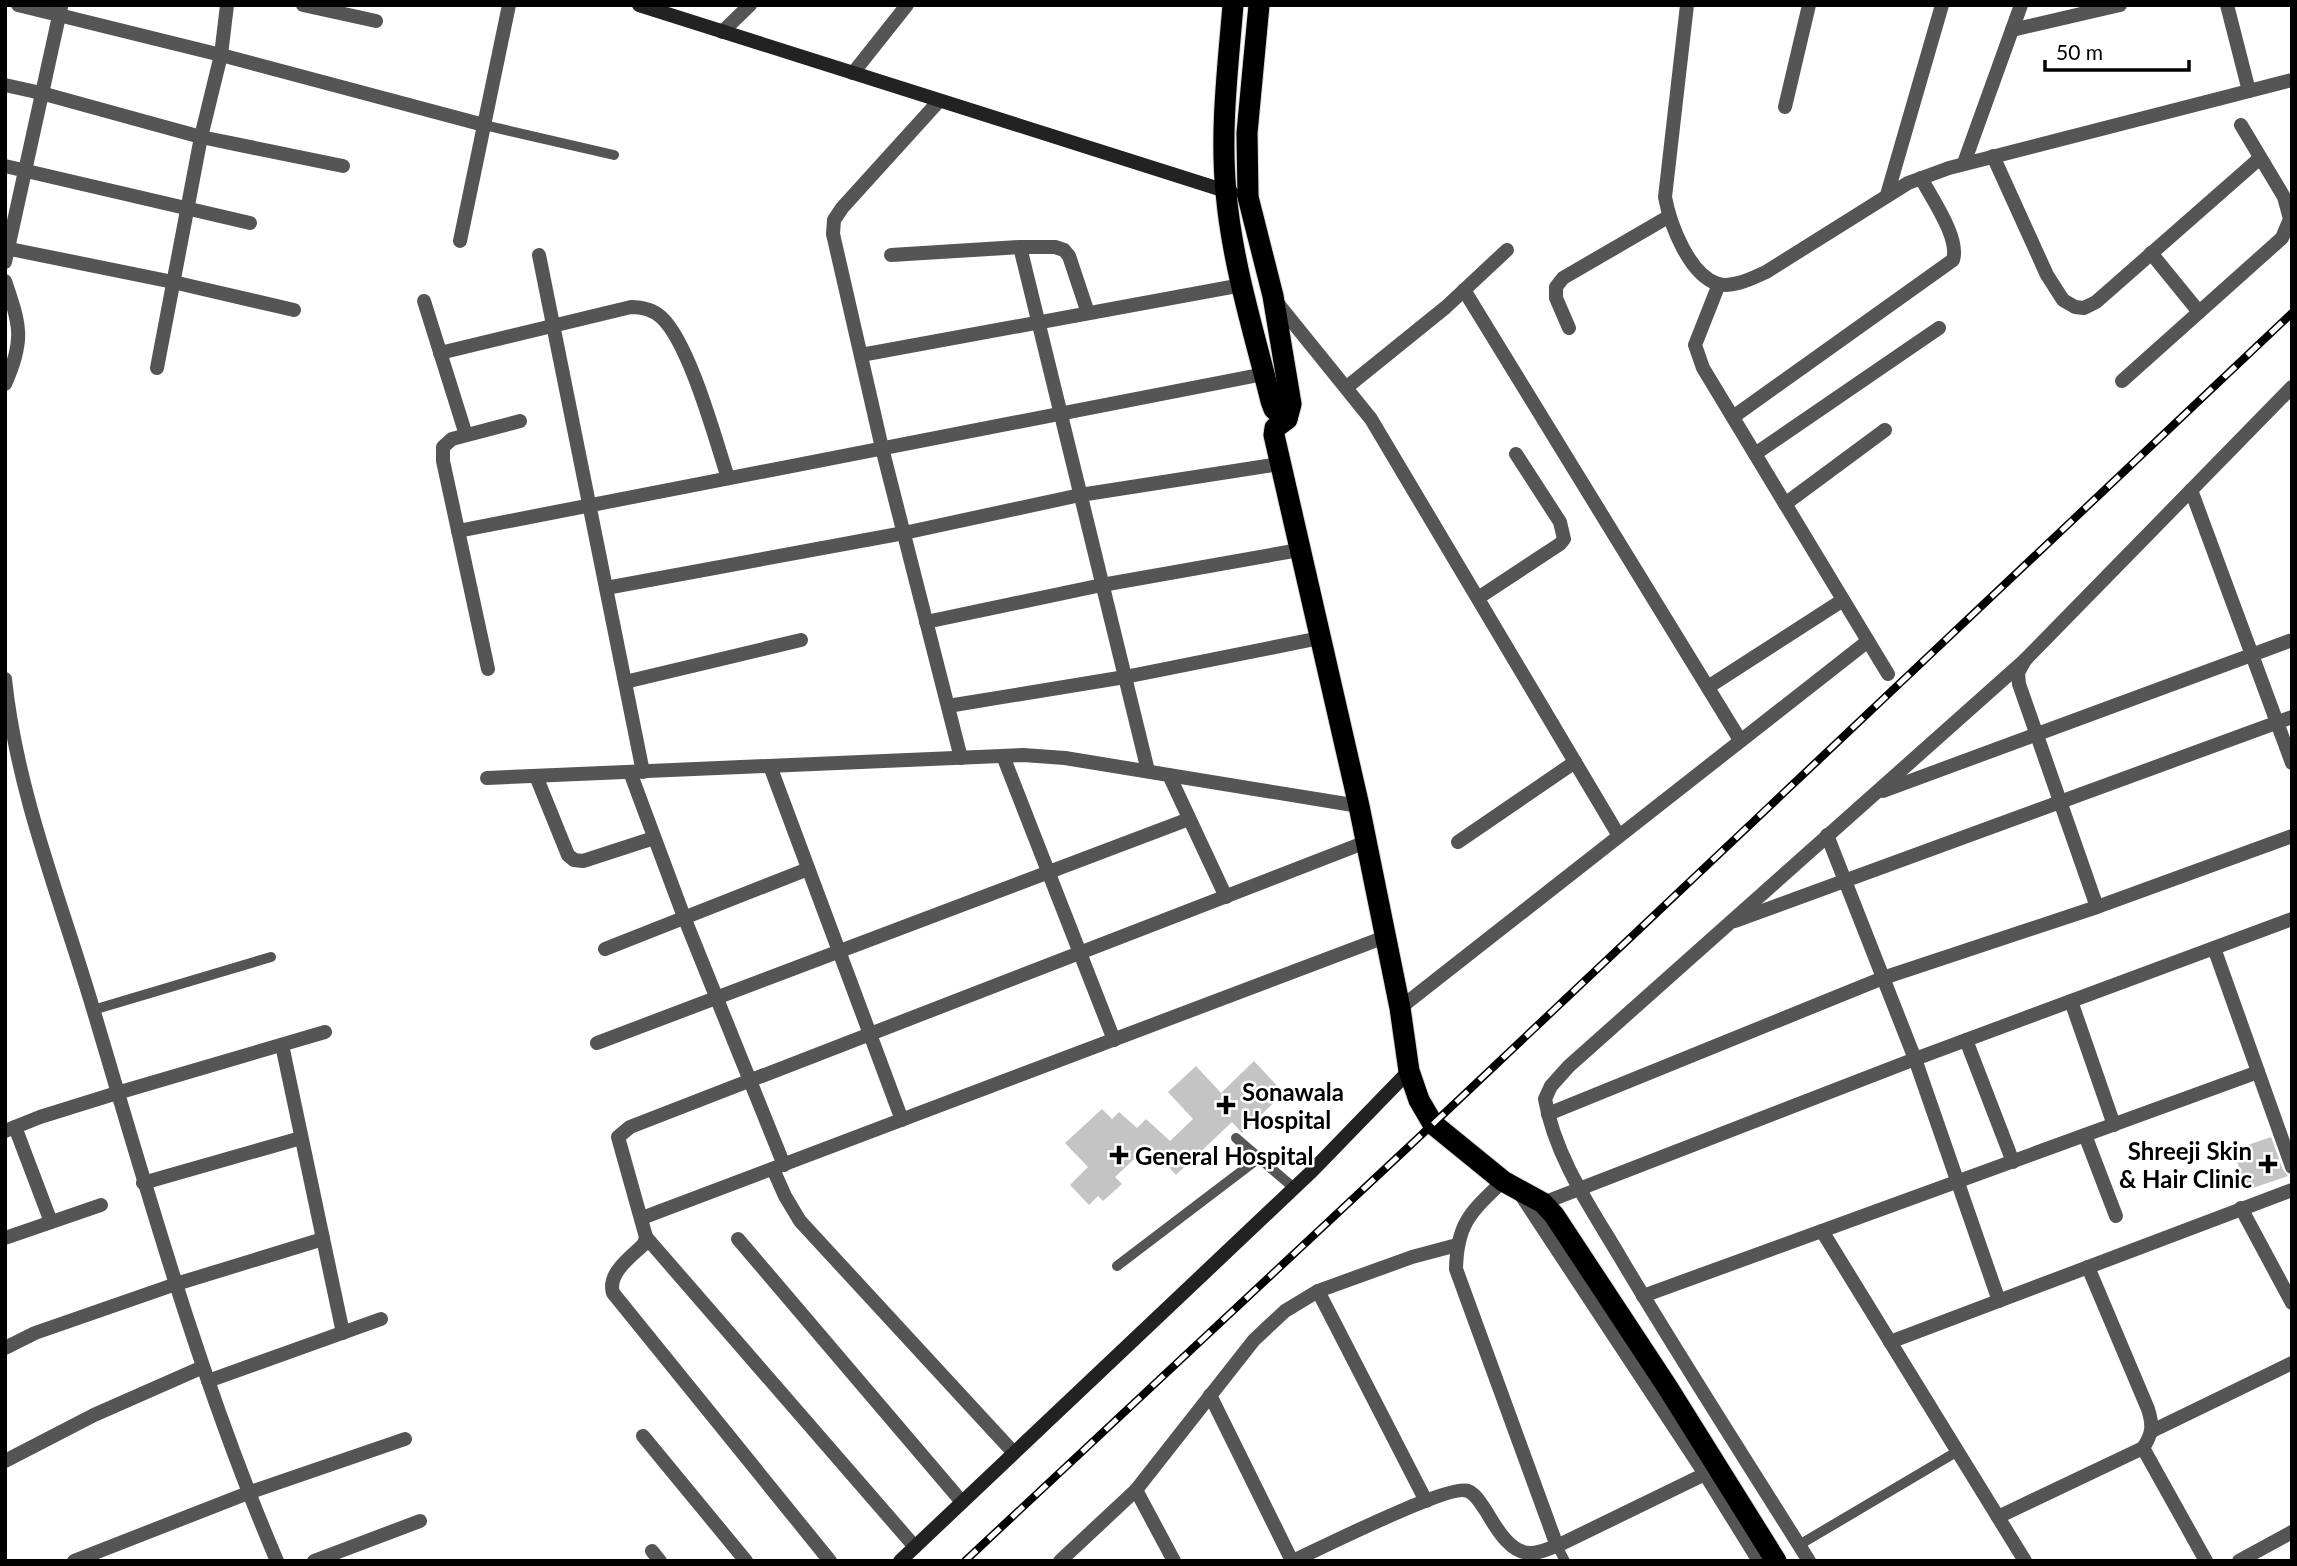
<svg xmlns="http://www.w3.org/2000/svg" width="2297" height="1566" viewBox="0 0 2297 1566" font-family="Lato,sans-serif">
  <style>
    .building { fill: #c4c4c4 }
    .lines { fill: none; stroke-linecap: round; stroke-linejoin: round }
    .highway-casing { stroke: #dbdbdb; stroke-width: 23 }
    .lane { stroke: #555; stroke-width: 10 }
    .street { stroke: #555; stroke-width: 14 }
    .secondary { stroke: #222; stroke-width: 14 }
    .highway { stroke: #000; stroke-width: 21 }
    .rail-casing { stroke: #000; stroke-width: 8 }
    .rail { stroke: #fff; stroke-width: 5; stroke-dasharray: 16; stroke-linecap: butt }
    .poi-dot { fill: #000; stroke: #fff; stroke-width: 2.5 }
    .labels { text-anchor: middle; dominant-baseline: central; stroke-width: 5; stroke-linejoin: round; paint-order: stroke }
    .poi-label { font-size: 24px; font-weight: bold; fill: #000; stroke: #fff; text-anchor: start }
  </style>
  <rect width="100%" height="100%" fill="#fff"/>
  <g class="building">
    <path d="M 1254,1061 L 1284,1093 L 1242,1133 L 1232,1122 L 1176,1175 L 1149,1145 L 1115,1177 L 1122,1184 L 1103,1201 L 1098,1196 L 1089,1205 L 1070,1185 L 1088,1167 L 1065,1143 L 1102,1109 L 1112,1119 L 1119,1112 L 1137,1128 L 1146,1119 L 1170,1141 L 1193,1119 L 1168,1092 L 1196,1066 L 1221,1093 Z"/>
    <path d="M 2271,1137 L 2283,1170 L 2288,1176 L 2247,1190 L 2233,1150 Z"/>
  </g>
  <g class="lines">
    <g class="highway-casing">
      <g id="highway">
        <path d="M 1233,5 C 1228,67 1220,130 1226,192 C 1232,263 1254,332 1271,401 L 1274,409 L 1287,419"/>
        <path d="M 1259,5 L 1247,133 L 1248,197 L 1273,296 L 1291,404 L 1287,419 L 1275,428 L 1274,435 L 1359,806 L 1400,1008 L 1409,1071 L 1419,1100 L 1433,1124 L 1503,1181 L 1543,1203 L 1554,1215 L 1668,1388 L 1776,1561"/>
      </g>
    </g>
    <g class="lane">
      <path d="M 484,125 L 614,155"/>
      <path d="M 93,1010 L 271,957"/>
      <path d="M 1236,1138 L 1294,1188"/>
      <path d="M 1117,1266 L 1259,1158"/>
      <path d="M 1799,1545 L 1958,1451"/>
      <path d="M 1557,1546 L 1565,1561"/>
    </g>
    <g class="street">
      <path d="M 18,5 L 221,55 L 484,125"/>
      <path d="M 303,5 L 376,21"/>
      <path d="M 1687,5 L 1665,197 C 1670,224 1689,275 1718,284 C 1734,288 1752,278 1766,272 L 1908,183 L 1949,168 L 2292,80"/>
      <path d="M 2227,5 L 2249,91"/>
      <path d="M 2012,30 L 2120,5"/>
      <path d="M 722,32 L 750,5"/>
      <path d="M 853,73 L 907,5"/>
      <path d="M 5,85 L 41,93 L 201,137 L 343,166"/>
      <path d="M 939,101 L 842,208 L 834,220 L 833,234 L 882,448 L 961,758"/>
      <path d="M 1785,107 L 1809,5"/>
      <path d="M 1993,156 L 2047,275 L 2063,300 L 2075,307 L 2084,308 L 2096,302 L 2260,158"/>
      <path d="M 1964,163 L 2021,5"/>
      <path d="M 5,166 L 250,223"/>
      <path d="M 1887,195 L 1942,5"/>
      <path d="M 460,241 L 509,5"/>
      <path d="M 1020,247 L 1148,771"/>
      <path d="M 5,248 L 173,282 L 294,310"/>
      <path d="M 2151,253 L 2199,312"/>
      <path d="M 539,255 L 643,772"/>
      <path d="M 891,255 L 1020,247 L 1055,247 L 1064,250 L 1069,256 L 1088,313"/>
      <path d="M 5,262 L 61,7"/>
      <path d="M 5,281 C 20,325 25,340 5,384"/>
      <path d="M 1719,284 L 1695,345 L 1703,368 L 1888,674"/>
      <path d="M 1464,290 L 1740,740"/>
      <path d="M 1274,299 L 1371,419 L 1619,836"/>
      <path d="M 424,301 L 466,435"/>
      <path d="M 1569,328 L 1556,298 L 1556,287 L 1563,278 L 1668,217"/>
      <path d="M 440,353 L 631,307 C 642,307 652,309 661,317 C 689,342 715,438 728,478"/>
      <path d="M 861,355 L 1242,285"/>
      <path d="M 157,368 L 201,137 L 221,55 L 227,5"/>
      <path d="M 2122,381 L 2282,238 L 2290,219 L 2284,197 L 2241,125"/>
      <path d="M 1347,387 L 1446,307 L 1507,250"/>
      <path d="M 1733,417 L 1953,260 C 1960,238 1932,199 1921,178"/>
      <path d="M 1755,454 L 1939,328"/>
      <path d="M 2191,490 L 2292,763"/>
      <path d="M 1785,504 L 1885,430"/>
      <path d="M 458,531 L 1264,374"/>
      <path d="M 606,588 L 904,533 L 1080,495 L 1279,464"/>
      <path d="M 1478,598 L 1560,544 L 1564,539 L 1560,522 L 1516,454"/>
      <path d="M 926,622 L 1102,585 L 1299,550"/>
      <path d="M 488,669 L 443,461 L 443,447 L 452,439 L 520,421"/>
      <path d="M 5,679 C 17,794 62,903 94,1012 C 149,1197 201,1383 277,1561"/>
      <path d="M 625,682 L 801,640"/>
      <path d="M 1708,687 L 1843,600"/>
      <path d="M 948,706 L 1125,677 L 1320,638"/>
      <path d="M 1003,756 L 1114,1040"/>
      <path d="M 770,766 L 902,1120"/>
      <path d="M 630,772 L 684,917 L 784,1165"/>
      <path d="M 1169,775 L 1226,897"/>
      <path d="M 536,776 L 568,855 L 574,860 L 583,861 L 654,838"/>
      <path d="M 487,778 L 1023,755 L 1065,758 L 1359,806"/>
      <path d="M 1883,791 L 2292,640"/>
      <path d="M 1827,835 L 1915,1059 L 1999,1301"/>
      <path d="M 1458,842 L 1575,762"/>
      <path d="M 2097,907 L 2019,684 L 2018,673 L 2025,660 L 2292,387"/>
      <path d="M 1735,921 L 2292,717"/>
      <path d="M 2214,948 L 2292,1167"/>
      <path d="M 605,949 L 808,869"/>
      <path d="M 2071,1001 L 2114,1125"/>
      <path d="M 1400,1008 L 1868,641"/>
      <path d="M 1966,1040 L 2013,1162"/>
      <path d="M 597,1043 L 1189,819"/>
      <path d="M 282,1045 L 343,1333"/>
      <path d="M 1548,1114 L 1883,978 L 2097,907 L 2292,836"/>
      <path d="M 15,1127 L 51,1222"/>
      <path d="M 5,1131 L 40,1117 L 117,1093 L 325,1032"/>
      <path d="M 2085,1135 L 2116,1216"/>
      <path d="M 773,1169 L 785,1196 L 800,1221 L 1014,1453"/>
      <path d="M 1503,1181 C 1472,1211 1457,1222 1456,1269 L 1557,1546"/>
      <path d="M 143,1183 L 301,1138"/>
      <path d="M 1519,1192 L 1705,1474 L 1759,1561"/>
      <path d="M 1543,1203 L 1915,1059 L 2292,919"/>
      <path d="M 2241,1208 L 2292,1303"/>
      <path d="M 642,1218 L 1385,937"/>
      <path d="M 1822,1231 L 2025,1561"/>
      <path d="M 646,1237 L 915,1547"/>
      <path d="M 5,1238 L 101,1205"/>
      <path d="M 738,1239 L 962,1502"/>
      <path d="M 1318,1291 L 1426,1501"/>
      <path d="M 1643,1296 L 2258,1072"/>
      <path d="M 1890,1342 L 2292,1190"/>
      <path d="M 5,1348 L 35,1333 L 176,1284 L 323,1239"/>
      <path d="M 208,1381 L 381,1319"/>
      <path d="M 1210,1395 L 1292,1561"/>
      <path d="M 2152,1431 L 2292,1363"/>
      <path d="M 643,1436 L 746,1561"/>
      <path d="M 2143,1448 L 2206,1561"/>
      <path d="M 5,1461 L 94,1415 L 203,1367"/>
      <path d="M 1136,1490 L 1174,1561"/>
      <path d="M 1998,1517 L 2143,1448 C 2153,1433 2153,1425 2148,1409 L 2088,1267"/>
      <path d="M 652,1551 L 660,1561"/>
      <path d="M 74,1561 L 248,1493 L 405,1439"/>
      <path d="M 314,1561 L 420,1521"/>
      <path d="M 830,1561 L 613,1293 C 607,1273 631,1257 644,1244 L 646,1237 L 618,1137 L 630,1127 L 1366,842"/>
      <path d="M 1060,1561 L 1136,1490 L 1254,1340 L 1285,1311 L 1318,1291 L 1412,1257 L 1457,1245"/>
      <path d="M 1293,1561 C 1319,1549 1450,1483 1468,1491 C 1476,1494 1481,1504 1486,1511 C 1495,1526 1510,1554 1531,1553 C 1540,1553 1549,1548 1557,1546 L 1705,1474"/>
      <path d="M 1809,1561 C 1746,1460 1681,1360 1620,1257 C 1591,1208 1555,1157 1545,1099 L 1551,1086 L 1569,1066 L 2025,660"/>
      <path d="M 2239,1561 L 2292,1532"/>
    </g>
    <g class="secondary">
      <path d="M 639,5 L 1232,193"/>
      <path d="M 900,1561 L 1310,1173 L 1409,1071"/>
    </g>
    <use href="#highway" class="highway"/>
    <g class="rail-casing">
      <path id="rail" d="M 965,1561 L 1433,1124 L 2292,313"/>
    </g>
    <use href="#rail" class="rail"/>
  </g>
  <g class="poi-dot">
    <path d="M1222.5 1094.5h7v7h7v7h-7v7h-7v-7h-7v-7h7z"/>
    <path d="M1115.5 1144.5h7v7h7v7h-7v7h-7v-7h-7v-7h7z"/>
    <path d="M2264.5 1153.5h7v7h7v7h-7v7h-7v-7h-7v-7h7z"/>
  </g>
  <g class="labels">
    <g class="poi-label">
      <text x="1242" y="1091">Sonawala<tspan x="1242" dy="28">Hospital</tspan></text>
      <text x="2252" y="1150" text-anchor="end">Shreeji Skin<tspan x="2252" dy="28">&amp; Hair Clinic</tspan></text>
      <text x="1135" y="1155">General Hospital</text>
    </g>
  </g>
  <rect width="2297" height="1566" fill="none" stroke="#000000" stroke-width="14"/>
  <path d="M2045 60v10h144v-10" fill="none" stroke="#000000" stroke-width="3.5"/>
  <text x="2056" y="60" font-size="21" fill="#000000" stroke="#ffffff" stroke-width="5" paint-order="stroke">50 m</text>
</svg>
